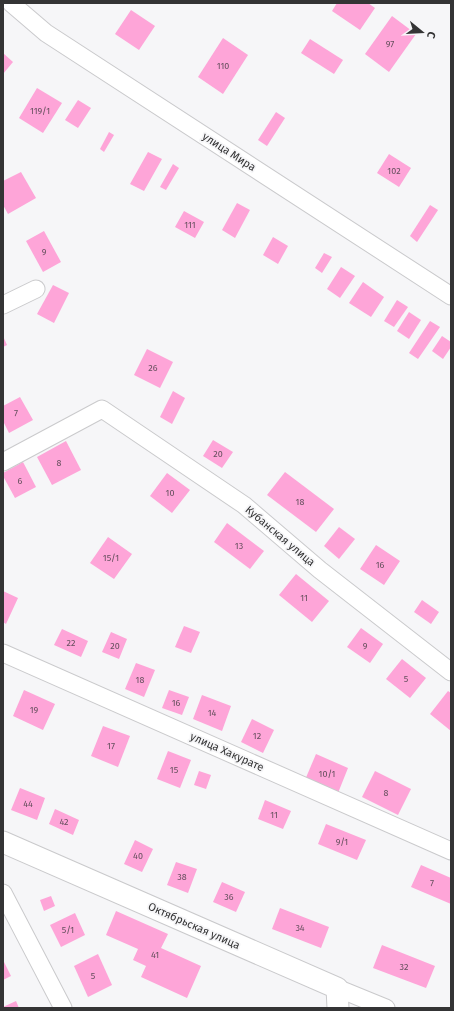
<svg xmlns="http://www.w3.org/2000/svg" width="454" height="1011" viewBox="0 0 454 1011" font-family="'Fira Sans',sans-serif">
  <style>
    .building { fill: #fea5d8 }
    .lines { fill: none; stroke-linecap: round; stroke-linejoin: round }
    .minor-casing { stroke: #cacacc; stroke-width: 19 }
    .tertiary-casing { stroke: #cacacc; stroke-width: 23 }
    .minor { stroke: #fff; stroke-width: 17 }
    .tertiary { stroke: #fff; stroke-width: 21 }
    .labels { text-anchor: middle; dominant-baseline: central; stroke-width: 3.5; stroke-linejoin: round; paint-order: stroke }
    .number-label { font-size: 9px; fill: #66505e }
    .street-label { font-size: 11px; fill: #343435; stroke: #f6f6f8 }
  </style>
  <rect width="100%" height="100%" fill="#f6f6f8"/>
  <g class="building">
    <path d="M 337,3 L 368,3 L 375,8 L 360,30 L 332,11 Z"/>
    <path d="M 131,10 L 155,26 L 139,50 L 115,34 Z"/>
    <path d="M 392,16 L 416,34 L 389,72 L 365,54 Z"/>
    <path d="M 223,38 L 248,55 L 223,94 L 198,77 Z"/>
    <path d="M 310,39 L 343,60 L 334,74 L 301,53 Z"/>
    <path d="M 3,53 L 13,62 L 3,74 Z"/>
    <path d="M 37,88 L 62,103 L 43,133 L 19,118 Z"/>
    <path d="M 78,100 L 91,108 L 78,128 L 65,120 Z"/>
    <path d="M 276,112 L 285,118 L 267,146 L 258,140 Z"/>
    <path d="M 109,132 L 114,135 L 104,152 L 100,149 Z"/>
    <path d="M 148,152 L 162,159 L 144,191 L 130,184 Z"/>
    <path d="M 389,154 L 411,168 L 399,187 L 377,173 Z"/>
    <path d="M 173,164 L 179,168 L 166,190 L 160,187 Z"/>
    <path d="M 21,172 L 36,198 L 8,214 L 3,205 L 3,181 Z"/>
    <path d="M 237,203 L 250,210 L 235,238 L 222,230 Z"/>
    <path d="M 430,205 L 438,210 L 417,242 L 410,236 Z"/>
    <path d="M 184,211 L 204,222 L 195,238 L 175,227 Z"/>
    <path d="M 44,231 L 61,262 L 43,272 L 26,241 Z"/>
    <path d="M 273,237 L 288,246 L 278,264 L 263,255 Z"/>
    <path d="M 324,253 L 332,257 L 322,273 L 315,268 Z"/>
    <path d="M 341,267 L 355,276 L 340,298 L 327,289 Z"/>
    <path d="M 363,282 L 384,297 L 371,317 L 349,303 Z"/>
    <path d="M 53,285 L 69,293 L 54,323 L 37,314 Z"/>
    <path d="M 397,300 L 408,307 L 394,327 L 384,321 Z"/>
    <path d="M 409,312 L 421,320 L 409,339 L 397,331 Z"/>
    <path d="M 430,321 L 440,327 L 418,359 L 409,353 Z"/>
    <path d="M 3,336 L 7,345 L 3,347 Z"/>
    <path d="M 442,336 L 451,342 L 451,347 L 443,359 L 432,351 Z"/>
    <path d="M 147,349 L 173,362 L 160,388 L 134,375 Z"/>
    <path d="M 173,391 L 185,398 L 172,424 L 160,417 Z"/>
    <path d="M 20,397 L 33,420 L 9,433 L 3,421 L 3,406 Z"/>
    <path d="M 213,440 L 233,452 L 222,468 L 203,456 Z"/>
    <path d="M 66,441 L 81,470 L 52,485 L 37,457 Z"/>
    <path d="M 23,462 L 36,487 L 15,498 L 3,476 L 3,473 Z"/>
    <path d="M 285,472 L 334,509 L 316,532 L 267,495 Z"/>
    <path d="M 167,473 L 190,490 L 172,513 L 150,496 Z"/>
    <path d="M 227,523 L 264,551 L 250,569 L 214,542 Z"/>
    <path d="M 339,527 L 355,539 L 339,559 L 324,546 Z"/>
    <path d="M 108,537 L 132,554 L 114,579 L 90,563 Z"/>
    <path d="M 376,545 L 400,561 L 384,585 L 360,569 Z"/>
    <path d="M 296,574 L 329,601 L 312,622 L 279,595 Z"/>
    <path d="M 3,591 L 18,598 L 6,624 L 3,622 Z"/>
    <path d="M 422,600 L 439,612 L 431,624 L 414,612 Z"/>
    <path d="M 184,626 L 200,632 L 191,653 L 175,647 Z"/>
    <path d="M 361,628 L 383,644 L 370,663 L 347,647 Z"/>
    <path d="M 62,629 L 88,641 L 81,657 L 54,645 Z"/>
    <path d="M 111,632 L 127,639 L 119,659 L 102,652 Z"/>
    <path d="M 402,659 L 426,678 L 410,698 L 386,679 Z"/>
    <path d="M 136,663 L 155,670 L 144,697 L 125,689 Z"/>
    <path d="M 24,690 L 55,704 L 43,730 L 13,716 Z"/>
    <path d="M 169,690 L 189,697 L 182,715 L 162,708 Z"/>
    <path d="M 448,691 L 451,693 L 451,731 L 430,714 Z"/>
    <path d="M 202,695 L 231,706 L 222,731 L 193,719 Z"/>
    <path d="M 252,719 L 274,730 L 263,753 L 241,742 Z"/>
    <path d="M 103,726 L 130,736 L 118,767 L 91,756 Z"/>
    <path d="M 168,751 L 191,760 L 180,788 L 157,779 Z"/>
    <path d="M 316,754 L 348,768 L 338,793 L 305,780 Z"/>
    <path d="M 199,771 L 211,775 L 206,789 L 194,785 Z"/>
    <path d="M 375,771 L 411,789 L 398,815 L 362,797 Z"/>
    <path d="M 20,788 L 45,798 L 37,820 L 11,810 Z"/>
    <path d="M 265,800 L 291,811 L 283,829 L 258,819 Z"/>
    <path d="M 55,809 L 79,820 L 73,835 L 49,824 Z"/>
    <path d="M 326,824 L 366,840 L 357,860 L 318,844 Z"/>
    <path d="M 135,840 L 153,849 L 142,872 L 124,864 Z"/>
    <path d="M 176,862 L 197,869 L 188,893 L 167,885 Z"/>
    <path d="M 421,865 L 451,878 L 451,904 L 411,887 Z"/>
    <path d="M 222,882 L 245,892 L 236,912 L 213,902 Z"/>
    <path d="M 51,896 L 55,906 L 44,911 L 40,900 Z"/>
    <path d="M 280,908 L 329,927 L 321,948 L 272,929 Z"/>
    <path d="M 116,911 L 168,934 L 161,948 L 201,966 L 187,998 L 141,977 L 146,966 L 133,960 L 138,949 L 106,935 Z"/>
    <path d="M 75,913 L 85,935 L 61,947 L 50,925 Z"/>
    <path d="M 382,945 L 435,966 L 426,988 L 373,968 Z"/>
    <path d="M 98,954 L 112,985 L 88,997 L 74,966 Z"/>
    <path d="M 3,960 L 11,976 L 3,980 Z"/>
    <path d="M 16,1001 L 19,1008 L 3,1008 L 3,1007 Z"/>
  </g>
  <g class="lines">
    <g class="minor-casing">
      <g id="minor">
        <path d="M 11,3 L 46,33 L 451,296"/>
        <path d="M 3,305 L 36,289"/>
        <path d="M 3,462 L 102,409 L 244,505 L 320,570 L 451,672"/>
        <path d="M 3,653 L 451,851"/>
        <path d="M 3,893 L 63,1008"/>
        <path d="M 337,988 L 386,1008"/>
      </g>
    </g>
    <g class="tertiary-casing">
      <path id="tertiary" d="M 3,842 L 337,988 L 338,1008"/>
    </g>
    <use href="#minor" class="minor"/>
    <use href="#tertiary" class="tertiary"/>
  </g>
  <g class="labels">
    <g class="number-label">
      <text x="390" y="44">97</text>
      <text x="223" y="66">110</text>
      <text x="40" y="111">119/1</text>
      <text x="394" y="171">102</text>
      <text x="190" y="225">111</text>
      <text x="44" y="252">9</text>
      <text x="153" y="368">26</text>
      <text x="16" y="413">7</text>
      <text x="218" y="454">20</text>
      <text x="59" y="463">8</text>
      <text x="20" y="481">6</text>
      <text x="170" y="493">10</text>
      <text x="300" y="502">18</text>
      <text x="239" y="546">13</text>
      <text x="111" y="558">15/1</text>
      <text x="380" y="565">16</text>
      <text x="304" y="598">11</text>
      <text x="71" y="643">22</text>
      <text x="115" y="646">20</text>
      <text x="365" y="646">9</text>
      <text x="406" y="679">5</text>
      <text x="140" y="680">18</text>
      <text x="176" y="703">16</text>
      <text x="34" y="710">19</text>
      <text x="212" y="713">14</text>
      <text x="257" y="736">12</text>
      <text x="111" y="746">17</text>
      <text x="174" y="770">15</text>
      <text x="327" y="774">10/1</text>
      <text x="386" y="793">8</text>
      <text x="28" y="804">44</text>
      <text x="274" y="815">11</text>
      <text x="64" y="822">42</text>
      <text x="342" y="842">9/1</text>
      <text x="138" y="856">40</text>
      <text x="182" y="877">38</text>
      <text x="432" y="883">7</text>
      <text x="229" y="897">36</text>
      <text x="300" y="928">34</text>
      <text x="68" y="930">5/1</text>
      <text x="155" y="955">41</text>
      <text x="404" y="967">32</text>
      <text x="93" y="976">5</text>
    </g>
    <g class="street-label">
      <text transform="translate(229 152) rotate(33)">улица Мира</text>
      <text transform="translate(280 536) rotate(40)">Кубанская улица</text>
      <text transform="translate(227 752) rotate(24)">улица Хакурате</text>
      <text transform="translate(194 926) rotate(24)">Октябрьская улица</text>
    </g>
  </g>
  <rect width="454" height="1011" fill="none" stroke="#343435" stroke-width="8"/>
  <g transform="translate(422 32) rotate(108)" stroke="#f6f6f8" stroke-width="3" paint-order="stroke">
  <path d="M0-3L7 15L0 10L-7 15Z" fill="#343435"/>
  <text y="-6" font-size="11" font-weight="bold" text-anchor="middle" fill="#343435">С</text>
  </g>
</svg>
